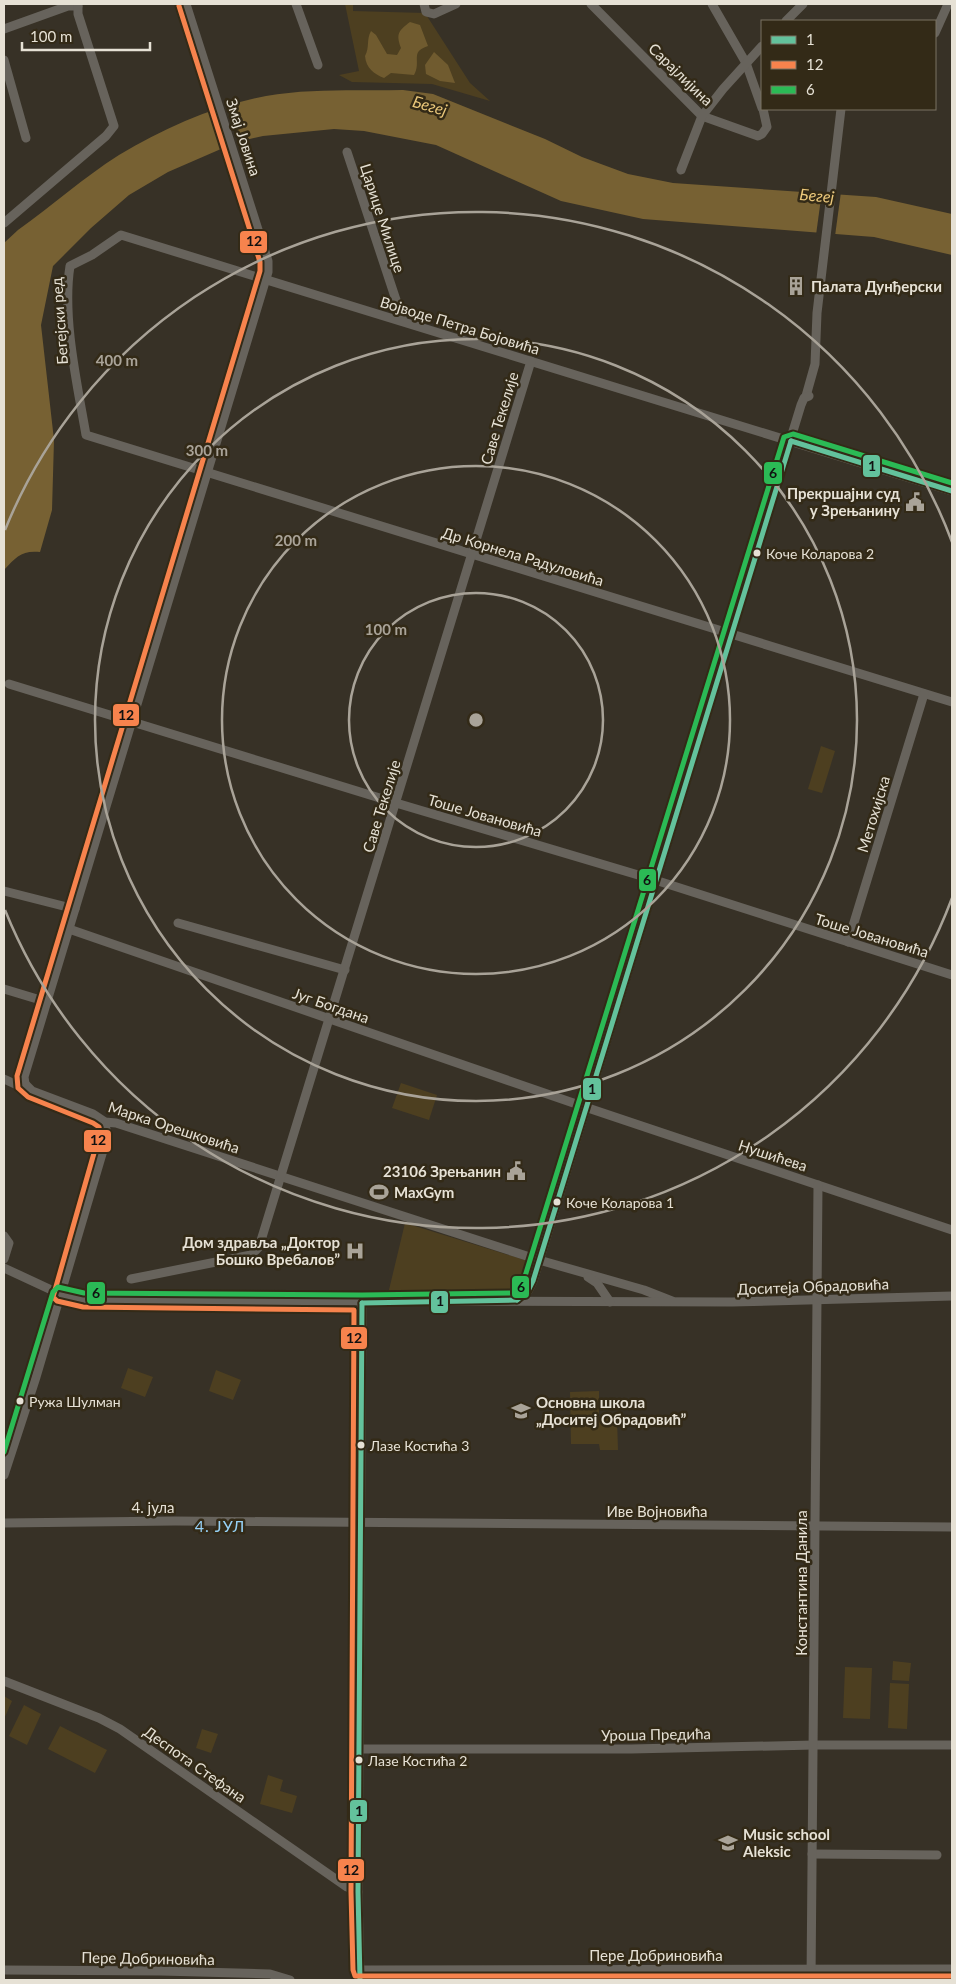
<svg xmlns="http://www.w3.org/2000/svg" width="956" height="1984" viewBox="0 0 956 1984" font-family="Lato,sans-serif">
  <style>
    .green { fill: #4d3f20 }
    .forest { fill: #705b2f }
    .water { fill: #776133 }
    .pier { fill: #373126 }
    .lines { fill: none; stroke-linecap: round; stroke-linejoin: round }
    .minor { stroke: #67635c; stroke-width: 9 }
    .bus-1-casing { stroke: #332a17; stroke-width: 9 }
    .bus-2-casing { stroke: #332a17; stroke-width: 9 }
    .bus-3-casing { stroke: #332a17; stroke-width: 9 }
    .bus-1 { stroke: #63c29c; stroke-width: 5 }
    .bus-2 { stroke: #f7834d; stroke-width: 5 }
    .bus-3 { stroke: #2bba55; stroke-width: 5 }
    .ring { fill: none; stroke: #a9a398; stroke-width: 2.5 }
    .bus-dot { fill: #e6e1d5; stroke: #332a17; stroke-width: 2 }
    .labels { text-anchor: middle; dominant-baseline: central; stroke-width: 5; stroke-linejoin: round; paint-order: stroke }
    .bus-label { font-size: 14px; fill: #e6e1d5; stroke: #332a17; text-anchor: start }
    .street-label { font-size: 15px; fill: #e6e1d5; stroke: #332a17 }
    .poi-label { font-size: 15px; font-weight: bold; fill: #e6e1d5; stroke: #332a17; text-anchor: start }
    .water-label { font-size: 16px; font-style: italic; fill: #ebc87b; stroke: #332a17 }
    .neighbourhood-label { font-size: 16px; letter-spacing: 1px; fill: #96d1f6; stroke: #332a17 }
    .centre { fill: #a9a398; stroke: #332a17; stroke-width: 2.5 }
    .ring-label { font-size: 15px; text-anchor: middle; font-weight: bold; fill: #a9a398; stroke: #332a17; stroke-width: 5; stroke-linejoin: round; paint-order: stroke }
    .line-badge { stroke: #332a17; stroke-width: 2 }
    .pale-badge-label { font-size: 14px; text-anchor: middle; font-weight: bold; fill: #111 }
  </style>
  <rect width="100%" height="100%" fill="#373126"/>
  <g class="green">
    <path d="M 345,4 L 353,4 L 353,11 L 425,13 L 470,83 L 490,101 L 432,84 L 352,82 L 339,75 L 359,71 Z"/>
    <path d="M 821,746 L 835,751 L 822,793 L 808,789 Z"/>
    <path d="M 401,1083 L 437,1095 L 429,1120 L 392,1108 Z"/>
    <path d="M 405,1223 L 528,1261 C 531,1274 527,1284 518,1293 L 388,1294 Z"/>
    <path d="M 128,1368 L 153,1377 L 145,1397 L 121,1388 Z"/>
    <path d="M 216,1370 L 241,1380 L 233,1400 L 209,1391 Z"/>
    <path d="M 599,1391 L 599,1418 L 617,1418 L 618,1450 L 600,1450 L 599,1444 L 571,1444 L 570,1392 Z"/>
    <path d="M 893,1661 L 911,1663 L 909,1681 L 892,1680 Z"/>
    <path d="M 845,1667 L 872,1668 L 870,1719 L 843,1718 Z"/>
    <path d="M 890,1683 L 909,1684 L 907,1729 L 888,1728 Z"/>
    <path d="M 4,1696 L 12,1701 L 4,1719 Z"/>
    <path d="M 24,1705 L 41,1714 L 27,1745 L 9,1736 Z"/>
    <path d="M 60,1726 L 107,1750 L 95,1773 L 48,1749 Z"/>
    <path d="M 202,1729 L 218,1734 L 211,1753 L 196,1748 Z"/>
    <path d="M 268,1775 L 283,1780 L 280,1791 L 297,1796 L 292,1813 L 260,1804 Z"/>
  </g>
  <g class="forest">
    <path d="M 410,22 L 420,25 L 428,46 C 409,52 422,61 414,75 L 391,73 L 384,78 C 374,74 366,68 365,56 C 370,47 366,40 371,31 L 376,35 L 387,54 L 397,55 L 401,48 C 396,34 398,31 410,22 Z"/>
    <path d="M 434,52 L 448,65 L 455,83 L 440,81 L 426,74 L 425,65 Z"/>
  </g>
  <path class="water" d="M 403,90 L 433,94 L 545,139 L 582,157 L 628,174 L 673,183 L 876,197 L 952,214 L 952,255 L 874,237 L 643,219 L 561,201 L 436,145 L 364,131 L 334,129 L 263,136 L 237,142 L 168,172 L 129,195 L 91,228 L 53,266 L 41,325 L 54,440 L 52,510 L 40,552 C 22,550 16,557 4,570 L 4,243 L 18,230 C 52,206 84,177 119,155 C 164,128 214,106 266,96 C 311,88 358,91 403,90 Z"/>
  <g class="pier">
    <path d="M 228,103 L 242,144 L 223,150 L 209,109 Z"/>
    <path d="M 822,191 L 841,192 L 835,236 L 816,235 Z"/>
  </g>
  <g class="lines">
    <g class="minor">
      <path d="M 296,4 L 318,65"/>
      <path d="M 424,4 L 426,12 L 434,14 L 456,4"/>
      <path d="M 591,4 L 702,116 L 758,136 L 762,134 L 767,127 L 763,109"/>
      <path d="M 712,4 L 746,63 L 762,108"/>
      <path d="M 786,21 L 803,4"/>
      <path d="M 4,29 L 68,6 L 78,6"/>
      <path d="M 935,33 L 948,4"/>
      <path d="M 4,60 L 26,138"/>
      <path d="M 347,152 L 403,321"/>
      <path d="M 681,170 L 702,116 L 723,89 L 762,46"/>
      <path d="M 4,223 L 106,136 L 114,126 L 78,14 L 78,6"/>
      <path d="M 806,396 L 815,364 L 817,313 L 841,109"/>
      <path d="M 952,491 L 121,235 L 92,255 L 70,266 C 62,317 77,383 86,435 L 952,702"/>
      <path d="M 9,684 L 396,803 L 655,880 L 952,975"/>
      <path d="M 4,891 L 75,909"/>
      <path d="M 178,923 L 345,970"/>
      <path d="M 69,929 L 585,1107 L 952,1230"/>
      <path d="M 848,942 L 924,694"/>
      <path d="M 4,989 L 47,1002"/>
      <path d="M 4,1079 L 17,1085 L 25,1084 L 32,1091 L 93,1114 L 105,1122 L 116,1123 L 539,1260 L 644,1290 L 672,1301"/>
      <path d="M 25,1084 L 24,1077 L 268,272 L 268,261 L 186,4"/>
      <path d="M 4,1236 L 9,1243 L 4,1259"/>
      <path d="M 4,1268 L 60,1294 L 83,1300 L 732,1302 L 952,1296"/>
      <path d="M 588,1277 L 597,1283 L 610,1302"/>
      <path d="M 131,1279 L 251,1255 L 259,1247 L 531,361"/>
      <path d="M 517,1300 L 528,1291 L 533,1281 L 801,405 L 804,398 L 809,396"/>
      <path d="M 4,1475 L 36,1377 L 107,1137 L 105,1122"/>
      <path d="M 4,1523 L 175,1521 L 952,1527"/>
      <path d="M 4,1681 L 99,1718 L 120,1729 L 347,1887 L 358,1892"/>
      <path d="M 360,1749 L 631,1749 L 814,1745 L 952,1745"/>
      <path d="M 812,1854 L 937,1855"/>
      <path d="M 4,1970 L 161,1971 L 270,1974 L 290,1980"/>
      <path d="M 360,1970 L 952,1969"/>
      <path d="M 360,1980 L 358,1892 L 362,1303"/>
      <path d="M 811,1980 L 818,1185"/>
    </g>
    <g class="bus-1-casing">
      <g id="bus-1">
        <path d="M 791,441 L 952,491"/>
        <path d="M 517,1300 L 528,1291 L 533,1281 L 791,441"/>
        <path d="M 362,1303 L 517,1300"/>
        <path d="M 360,1980 L 358,1892 L 362,1303"/>
      </g>
    </g>
    <g class="bus-2-casing">
      <path id="bus-2" d="M 179,6 L 260,262 L 260,271 L 17,1076 L 18,1088 L 28,1097 L 93,1123 L 99,1127 L 100,1132 L 53,1297 L 57,1301 L 83,1307 L 354,1310 L 351,1892 L 353,1970 L 355,1976 L 952,1976"/>
    </g>
    <g class="bus-3-casing">
      <path id="bus-3" d="M 4,1452 L 53,1292 L 58,1287 L 84,1293 L 362,1295 L 514,1293 L 522,1286 L 784,437 L 793,434 L 952,483"/>
    </g>
    <use href="#bus-1" class="bus-1"/>
    <use href="#bus-2" class="bus-2"/>
    <use href="#bus-3" class="bus-3"/>
  </g>
  <g class="ring">
    <circle cx="476" cy="720" r="127"/>
    <circle cx="476" cy="720" r="254"/>
    <circle cx="476" cy="720" r="381"/>
    <path d="M952 898A508 508 0 0 1 5 910M5 530A508 508 0 0 1 952 542"/>
  </g>
  <defs>
    <g id="building-bare" transform="scale(1.5)"><path d="M-4-6H4V6H1V3H-1V6H-4ZM-2.5-4.3h1.7v1.8h-1.7ZM.8-4.3h1.7v1.8H.8ZM-2.5-1h1.7V.8h-1.7ZM.8-1h1.7V.8H.8Z" fill="#a9a398" stroke="#332a17" stroke-width="2.5" paint-order="stroke"/></g>
    <g id="civic-bare" transform="scale(1.5)"><path d="M-.6-6.5H3V-4.5H.6V-3L4-1V1h2V6H-6V1h2V-1L-.6-3ZM-1.2 2.5V6h2.4V2.5Z" fill="#a9a398" stroke="#332a17" stroke-width="2.5" paint-order="stroke"/></g>
    <g id="stadium-bare" transform="scale(1.5)"><path d="M0-5a6.5 5 0 1 0 0 10a6.5 5 0 1 0 0-10ZM-3.5-1.8h7v3.6h-7Z" fill="#a9a398" stroke="#332a17" stroke-width="2.5" paint-order="stroke"/></g>
    <g id="hospital-bare" transform="scale(1.5)"><path d="M-5-5h3v3.5h4V-5h3V5h-3V1.5h-4V5h-3Z" fill="#a9a398" stroke="#332a17" stroke-width="2.5" paint-order="stroke"/></g>
    <g id="school-bare" transform="scale(1.5)"><path d="M0-5L7-2L0 1L-7-2ZM-4 1L0 2.5L4 1V4Q0 6-4 4Z" fill="#a9a398" stroke="#332a17" stroke-width="2.5" paint-order="stroke"/></g>
  </defs>
  <g fill-rule="evenodd">
    <use href="#building-bare" x="796" y="286"/>
    <use href="#civic-bare" x="915" y="502"/>
    <use href="#civic-bare" x="516" y="1171"/>
    <use href="#stadium-bare" x="379" y="1192"/>
    <use href="#hospital-bare" x="355" y="1251"/>
    <use href="#school-bare" x="521" y="1411"/>
    <use href="#school-bare" x="728" y="1843"/>
  </g>
  <g class="bus-dot">
    <circle cx="757" cy="553" r="4.5"/>
    <circle cx="557" cy="1202" r="4.5"/>
    <circle cx="20" cy="1401" r="4.5"/>
    <circle cx="361" cy="1445" r="4.5"/>
    <circle cx="359" cy="1760" r="4.5"/>
  </g>
  <g class="labels">
    <g class="bus-label">
      <text x="766" y="553">Коче Коларова 2</text>
      <text x="566" y="1202">Коче Коларова 1</text>
      <text x="29" y="1401">Ружа Шулман</text>
      <text x="370" y="1445">Лазе Костића 3</text>
      <text x="368" y="1760">Лазе Костића 2</text>
    </g>
    <g class="street-label">
      <text transform="translate(681 74) rotate(44)">Сарајлијина</text>
      <text transform="translate(244 137) rotate(72)">Змај Јовина</text>
      <text transform="translate(383 218) rotate(72)">Царице Милице</text>
      <text transform="translate(59 321) rotate(-94)">Бегејски ред</text>
      <text transform="translate(460 325) rotate(17)">Војводе Петра Бојовића</text>
      <text transform="translate(499 418) rotate(-73)">Саве Текелије</text>
      <text transform="translate(523 556) rotate(17)">Др Корнела Радуловића</text>
      <text transform="translate(381 806) rotate(-73)">Саве Текелије</text>
      <text transform="translate(873 814) rotate(-73)">Метохијска</text>
      <text transform="translate(485 815) rotate(16)">Тоше Јовановића</text>
      <text transform="translate(872 935) rotate(17)">Тоше Јовановића</text>
      <text transform="translate(331 1005) rotate(19)">Југ Богдана</text>
      <text transform="translate(174 1127) rotate(18)">Марка Орешковића</text>
      <text transform="translate(773 1155) rotate(18)">Нушићева</text>
      <text transform="translate(813 1286) rotate(-2)">Доситеја Обрадовића</text>
      <text x="153" y="1507">4. јула</text>
      <text x="657" y="1511">Иве Војновића</text>
      <text transform="translate(801 1583) rotate(-90)">Константина Данила</text>
      <text transform="translate(656 1734) rotate(-1)">Уроша Предића</text>
      <text transform="translate(195 1764) rotate(35)">Деспота Стефана</text>
      <text x="656" y="1955">Пере Добриновића</text>
      <text transform="translate(148 1958) rotate(1)">Пере Добриновића</text>
    </g>
    <g class="poi-label">
      <text x="811" y="286">Палата Дунђерски</text>
      <text x="900" y="493" text-anchor="end">Прекршајни суд<tspan x="900" dy="17">у Зрењанину</tspan></text>
      <text x="501" y="1171" text-anchor="end">23106 Зрењанин</text>
      <text x="394" y="1192">MaxGym</text>
      <text x="340" y="1242" text-anchor="end">Дом здравља „Доктор<tspan x="340" dy="17">Бошко Вребалов”</tspan></text>
      <text x="536" y="1402">Основна школа<tspan x="536" dy="17">„Доситеј Обрадовић”</tspan></text>
      <text x="743" y="1834">Music school<tspan x="743" dy="17">Aleksic</tspan></text>
    </g>
    <g class="water-label">
      <text transform="translate(430 105) rotate(16)">Бегеј</text>
      <text transform="translate(817 195) rotate(5)">Бегеј</text>
    </g>
    <g class="neighbourhood-label">
      <text x="220" y="1525">4. ЈУЛ</text>
    </g>
  </g>
  <circle cx="476" cy="720" r="8" class="centre"/>
  <g class="ring-label">
    <text x="117" y="366">400 m</text>
    <text x="207" y="456">300 m</text>
    <text x="296" y="546">200 m</text>
    <text x="386" y="635">100 m</text>
  </g>
  <g class="line-badge">
    <rect x="239" y="230" width="29" height="24" rx="5" fill="#f7834d"/>
    <rect x="862" y="454" width="19" height="24" rx="5" fill="#63c29c"/>
    <rect x="763" y="461" width="20" height="24" rx="5" fill="#2bba55"/>
    <rect x="112" y="703" width="28" height="24" rx="5" fill="#f7834d"/>
    <rect x="638" y="868" width="19" height="24" rx="5" fill="#2bba55"/>
    <rect x="582" y="1077" width="20" height="24" rx="5" fill="#63c29c"/>
    <rect x="83" y="1129" width="29" height="24" rx="5" fill="#f7834d"/>
    <rect x="511" y="1275" width="19" height="24" rx="5" fill="#2bba55"/>
    <rect x="86" y="1281" width="20" height="24" rx="5" fill="#2bba55"/>
    <rect x="430" y="1290" width="19" height="24" rx="5" fill="#63c29c"/>
    <rect x="340" y="1326" width="28" height="24" rx="5" fill="#f7834d"/>
    <rect x="349" y="1799" width="19" height="24" rx="5" fill="#63c29c"/>
    <rect x="337" y="1858" width="28" height="24" rx="5" fill="#f7834d"/>
  </g>
  <g class="pale-badge-label">
    <text x="254" y="246">12</text>
    <text x="872" y="471">1</text>
    <text x="773" y="478">6</text>
    <text x="126" y="720">12</text>
    <text x="647" y="885">6</text>
    <text x="592" y="1094">1</text>
    <text x="98" y="1145">12</text>
    <text x="521" y="1292">6</text>
    <text x="96" y="1298">6</text>
    <text x="440" y="1306">1</text>
    <text x="354" y="1343">12</text>
    <text x="359" y="1816">1</text>
    <text x="351" y="1875">12</text>
  </g>
  <rect width="956" height="1984" fill="none" stroke="#e6e1d5" stroke-width="10"/>
  <rect x="761" y="20" width="175" height="90" fill="#332a17" stroke="#7b7363"/>
  <rect x="771" y="36" width="25" height="8" fill="#63c29c" stroke="#7b7363"/>
  <text x="806" y="45" font-size="15" fill="#e6e1d5">1</text>
  <rect x="771" y="61" width="25" height="8" fill="#f7834d" stroke="#7b7363"/>
  <text x="806" y="70" font-size="15" fill="#e6e1d5">12</text>
  <rect x="771" y="86" width="25" height="8" fill="#2bba55" stroke="#7b7363"/>
  <text x="806" y="95" font-size="15" fill="#e6e1d5">6</text>
  <path d="M22 42v8h128v-8" fill="none" stroke="#e6e1d5" stroke-width="2.5"/>
  <text x="30" y="42" font-size="15" fill="#e6e1d5" stroke="#332a17" stroke-width="4" paint-order="stroke">100 m</text>
</svg>
